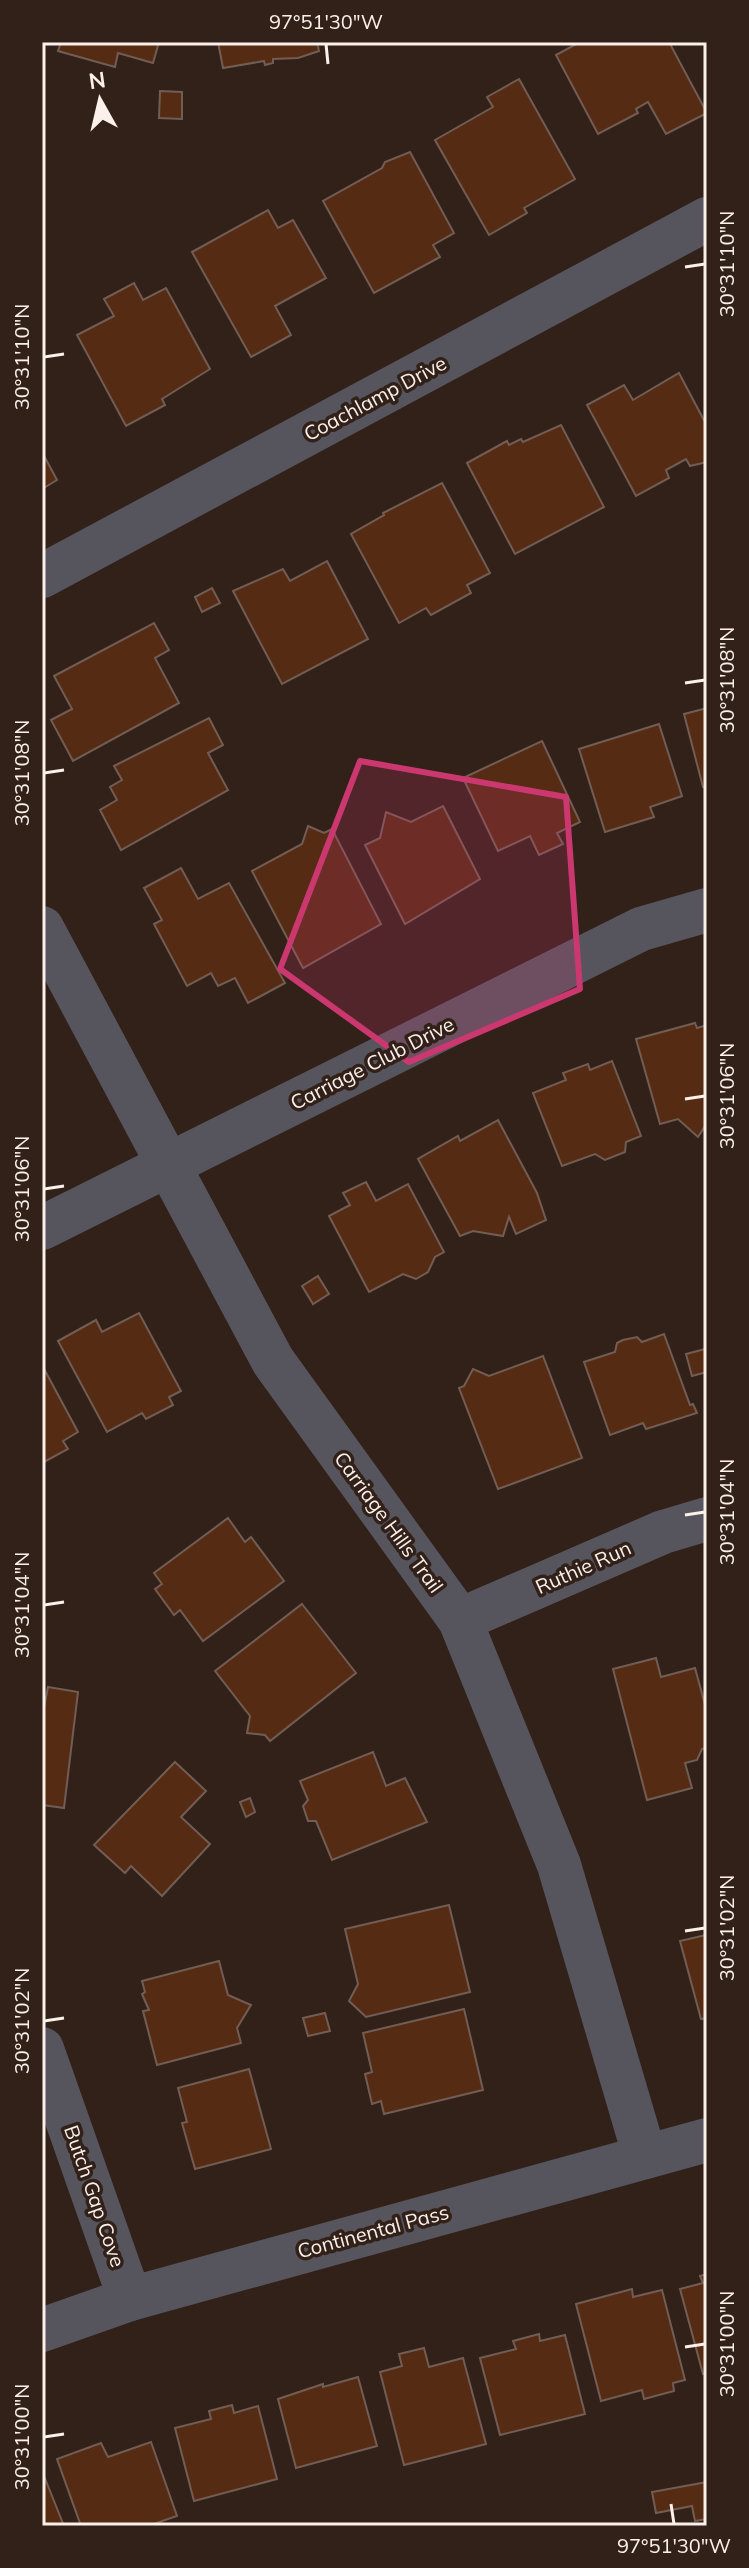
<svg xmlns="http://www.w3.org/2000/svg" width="749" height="2568" viewBox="0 0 749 2568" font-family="Mulish,sans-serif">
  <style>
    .building { fill: #562b14; stroke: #725d54; stroke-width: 2 }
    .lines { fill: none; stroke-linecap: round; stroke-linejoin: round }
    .minor { stroke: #56555e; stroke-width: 44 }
    .tertiary { stroke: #56555e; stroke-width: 44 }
    .marked { fill: #cb3870; fill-opacity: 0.2; stroke: #cb3870; stroke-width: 6; stroke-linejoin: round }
    .ticks { fill: none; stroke: #fcf0ea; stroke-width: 3 }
    .labels { text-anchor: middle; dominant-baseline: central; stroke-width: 7; stroke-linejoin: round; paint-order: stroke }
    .street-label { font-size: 20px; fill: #fcf0ea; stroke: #322119 }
    .neatline { fill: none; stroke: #fcf0ea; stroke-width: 3 }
    .ticks-label { font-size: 20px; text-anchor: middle; fill: #fcf0ea }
  </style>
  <rect width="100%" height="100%" fill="#322119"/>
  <g class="building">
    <path d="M 61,42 L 159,42 L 153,63 L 118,53 L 115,67 L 58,51 Z"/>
    <path d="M 218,42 L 317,42 L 319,51 L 298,58 L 273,59 L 273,63 L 265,65 L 264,61 L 223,68 Z"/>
    <path d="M 580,42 L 669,42 L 707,113 L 666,134 L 648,102 L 636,109 L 638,113 L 598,134 L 556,55 Z"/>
    <path d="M 519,79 L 575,179 L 524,208 L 527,213 L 489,235 L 435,140 L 493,107 L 487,97 Z"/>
    <path d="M 160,91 L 182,92 L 182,119 L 159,118 Z"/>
    <path d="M 410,152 L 454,233 L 433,245 L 440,257 L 374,293 L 323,201 L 382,168 L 385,162 Z"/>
    <path d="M 268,210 L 278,228 L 293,220 L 326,278 L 275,306 L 291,335 L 251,357 L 192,252 Z"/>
    <path d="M 134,283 L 143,300 L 166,288 L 210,369 L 162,399 L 165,405 L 126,426 L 77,335 L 114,316 L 104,299 Z"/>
    <path d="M 679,373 L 707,426 L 707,462 L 690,466 L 686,459 L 666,470 L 669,478 L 636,496 L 587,405 L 624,385 L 633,400 Z"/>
    <path d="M 561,425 L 604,507 L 515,554 L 467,463 L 507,441 L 509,445 L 521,439 L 523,442 Z"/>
    <path d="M 42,452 L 57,480 L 42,489 Z"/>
    <path d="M 442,483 L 490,573 L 467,585 L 471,593 L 431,615 L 426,608 L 399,623 L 351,534 L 384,515 L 383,513 Z"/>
    <path d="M 327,561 L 368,639 L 282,684 L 233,591 L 283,569 L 290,581 Z"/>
    <path d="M 212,588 L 220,603 L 202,612 L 195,597 Z"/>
    <path d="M 154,623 L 169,650 L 155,658 L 179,703 L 73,761 L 51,720 L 72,709 L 54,676 Z"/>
    <path d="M 707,708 L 707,786 L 703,787 L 684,714 Z"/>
    <path d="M 209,718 L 223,745 L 208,753 L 228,790 L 121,850 L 100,810 L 117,800 L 110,787 L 122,780 L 114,766 Z"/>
    <path d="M 659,724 L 682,796 L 650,807 L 654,817 L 605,832 L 579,749 Z"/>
    <path d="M 542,741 L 580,822 L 557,833 L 563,844 L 539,855 L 530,836 L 498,851 L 463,778 Z"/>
    <path d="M 443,806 L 480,879 L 405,924 L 365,845 L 380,838 L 386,812 L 411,822 Z"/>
    <path d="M 308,826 L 324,833 L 332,829 L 381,924 L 303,968 L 252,871 L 302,844 Z"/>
    <path d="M 181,868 L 198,899 L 229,883 L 285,983 L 248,1003 L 235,978 L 218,986 L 211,973 L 187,986 L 154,924 L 162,920 L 144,888 Z"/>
    <path d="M 695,1023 L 697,1028 L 707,1025 L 707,1123 L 698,1137 L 678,1119 L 660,1124 L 636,1039 Z"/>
    <path d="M 612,1061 L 641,1136 L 626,1142 L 625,1152 L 605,1160 L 595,1154 L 562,1166 L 533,1093 L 566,1080 L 563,1073 L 588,1064 L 590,1070 Z"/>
    <path d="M 498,1120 L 537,1193 L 546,1220 L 516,1234 L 509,1217 L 503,1236 L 473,1231 L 460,1236 L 418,1159 L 458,1136 L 460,1141 Z"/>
    <path d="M 366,1182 L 376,1201 L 408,1184 L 444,1252 L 435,1257 L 428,1272 L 416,1279 L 403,1274 L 369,1292 L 329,1216 L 350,1205 L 343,1193 Z"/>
    <path d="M 318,1276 L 329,1294 L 313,1304 L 302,1286 Z"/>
    <path d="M 139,1313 L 181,1391 L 169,1397 L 173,1405 L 146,1419 L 142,1413 L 107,1432 L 58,1341 L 96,1320 L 102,1332 Z"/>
    <path d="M 664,1334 L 690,1405 L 693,1404 L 697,1413 L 646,1429 L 643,1423 L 610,1435 L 584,1362 L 615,1352 L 617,1343 L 623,1340 L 637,1337 L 642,1342 Z"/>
    <path d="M 705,1349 L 707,1372 L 692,1376 L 686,1354 Z"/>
    <path d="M 543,1356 L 582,1458 L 498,1489 L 459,1388 L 464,1386 L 473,1369 L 489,1376 Z"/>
    <path d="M 42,1365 L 78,1432 L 63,1441 L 68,1449 L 44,1462 Z"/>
    <path d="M 228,1518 L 245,1542 L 251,1537 L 284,1581 L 203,1641 L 180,1610 L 174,1615 L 155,1589 L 162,1584 L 154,1573 Z"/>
    <path d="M 302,1604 L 356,1673 L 270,1741 L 265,1735 L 247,1733 L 250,1716 L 215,1671 Z"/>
    <path d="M 656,1658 L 661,1677 L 695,1668 L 707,1712 L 707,1748 L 702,1749 L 697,1760 L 685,1763 L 692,1788 L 647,1800 L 613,1669 Z"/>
    <path d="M 48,1687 L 78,1692 L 64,1808 L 42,1805 L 42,1718 Z"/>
    <path d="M 373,1752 L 386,1786 L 405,1778 L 427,1822 L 332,1860 L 316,1821 L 308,1821 L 303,1806 L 308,1800 L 300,1781 Z"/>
    <path d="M 175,1762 L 206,1791 L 181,1817 L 210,1844 L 162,1896 L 131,1866 L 125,1873 L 94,1845 Z"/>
    <path d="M 250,1798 L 255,1812 L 246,1817 L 240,1802 Z"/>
    <path d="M 449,1905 L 470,1992 L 366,2017 L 349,2001 L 358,1984 L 345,1929 Z"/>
    <path d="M 705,1927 L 707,1927 L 707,2018 L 701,2019 L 680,1941 L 706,1935 Z"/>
    <path d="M 219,1961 L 228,1995 L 251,2005 L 237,2028 L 241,2043 L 157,2065 L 143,2011 L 149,2010 L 142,1994 L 145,1992 L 142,1981 Z"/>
    <path d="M 464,2009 L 483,2090 L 384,2114 L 381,2101 L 372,2104 L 365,2074 L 372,2072 L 363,2033 Z"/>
    <path d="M 325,2013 L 330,2031 L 308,2036 L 303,2018 Z"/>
    <path d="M 249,2069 L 271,2149 L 195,2169 L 182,2123 L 187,2122 L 178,2088 Z"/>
    <path d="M 707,2274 L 707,2373 L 703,2374 L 680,2289 L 703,2283 L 700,2276 Z"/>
    <path d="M 632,2289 L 633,2297 L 662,2290 L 685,2380 L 673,2383 L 674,2391 L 644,2399 L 642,2390 L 601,2401 L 576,2304 Z"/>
    <path d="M 539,2334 L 540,2341 L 565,2335 L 585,2414 L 500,2435 L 480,2358 L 516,2349 L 513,2341 Z"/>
    <path d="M 424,2348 L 429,2367 L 463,2358 L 486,2444 L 404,2465 L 380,2372 L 402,2366 L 399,2354 Z"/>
    <path d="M 358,2377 L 377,2446 L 296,2468 L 278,2399 L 323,2384 L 323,2387 Z"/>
    <path d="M 232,2405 L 234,2413 L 258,2406 L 277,2479 L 194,2501 L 175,2428 L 211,2419 L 209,2411 Z"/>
    <path d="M 151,2442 L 177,2516 L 148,2526 L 81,2526 L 57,2459 L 101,2443 L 108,2457 Z"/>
    <path d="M 42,2471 L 64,2526 L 42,2526 Z"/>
    <path d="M 707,2482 L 707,2519 L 695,2521 L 692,2506 L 656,2513 L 652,2492 Z"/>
  </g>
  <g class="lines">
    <g class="minor">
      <path d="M 42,576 L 707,219"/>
      <path d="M 42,1228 L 641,929 L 707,910"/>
      <path d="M 460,1620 L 663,1532 L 707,1519"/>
      <path d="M 42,2049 L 130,2299"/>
    </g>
    <g class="tertiary">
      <path d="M 42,928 L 273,1361 L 460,1620 L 559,1865 L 645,2157"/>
      <path d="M 42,2330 L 130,2299 L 707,2140"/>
    </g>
  </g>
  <path class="marked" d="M 360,761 L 566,797 L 580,989 L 409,1062 L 280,969 Z"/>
  <path class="ticks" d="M 326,44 L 328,64M 685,267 L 705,264M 44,357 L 64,354M 685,683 L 705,680M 44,773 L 64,770M 685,1099 L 705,1096M 44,1189 L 64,1186M 685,1515 L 705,1512M 44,1605 L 64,1602M 685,1931 L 705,1928M 44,2021 L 64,2018M 685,2347 L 705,2344M 44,2437 L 64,2434M 671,2504 L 674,2524"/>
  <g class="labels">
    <g class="street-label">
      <text transform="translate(375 398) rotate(-28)">Coachlamp Drive</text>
      <text transform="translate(372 1063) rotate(-27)">Carriage Club Drive</text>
      <text transform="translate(389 1522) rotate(54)">Carriage Hills Trail</text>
      <text transform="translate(583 1567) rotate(-24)">Ruthie Run</text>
      <text transform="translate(95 2196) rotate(71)">Butch Gap Cove</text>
      <text transform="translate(373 2231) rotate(-15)">Continental Pass</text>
    </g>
  </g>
  <rect width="749" height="2568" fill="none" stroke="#322119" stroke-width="88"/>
  <g transform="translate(100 100) rotate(352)" stroke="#322119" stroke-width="6" paint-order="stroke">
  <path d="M0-6L14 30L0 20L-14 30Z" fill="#fcf0ea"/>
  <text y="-12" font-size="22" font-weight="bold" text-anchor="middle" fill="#fcf0ea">N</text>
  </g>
  <rect x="44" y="44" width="661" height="2480" class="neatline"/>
  <g class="ticks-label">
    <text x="326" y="29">97°51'30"W</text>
    <text transform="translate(727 264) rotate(-90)" y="7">30°31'10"N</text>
    <text transform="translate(22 357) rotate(-90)" y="7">30°31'10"N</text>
    <text transform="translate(727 680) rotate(-90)" y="7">30°31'08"N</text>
    <text transform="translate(22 773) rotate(-90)" y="7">30°31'08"N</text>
    <text transform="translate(727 1096) rotate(-90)" y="7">30°31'06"N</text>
    <text transform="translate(22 1189) rotate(-90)" y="7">30°31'06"N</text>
    <text transform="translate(727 1512) rotate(-90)" y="7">30°31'04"N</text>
    <text transform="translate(22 1605) rotate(-90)" y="7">30°31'04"N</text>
    <text transform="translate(727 1928) rotate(-90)" y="7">30°31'02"N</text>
    <text transform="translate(22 2021) rotate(-90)" y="7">30°31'02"N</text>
    <text transform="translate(727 2344) rotate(-90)" y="7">30°31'00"N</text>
    <text transform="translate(22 2437) rotate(-90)" y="7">30°31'00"N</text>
    <text x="674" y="2553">97°51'30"W</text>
  </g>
</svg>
